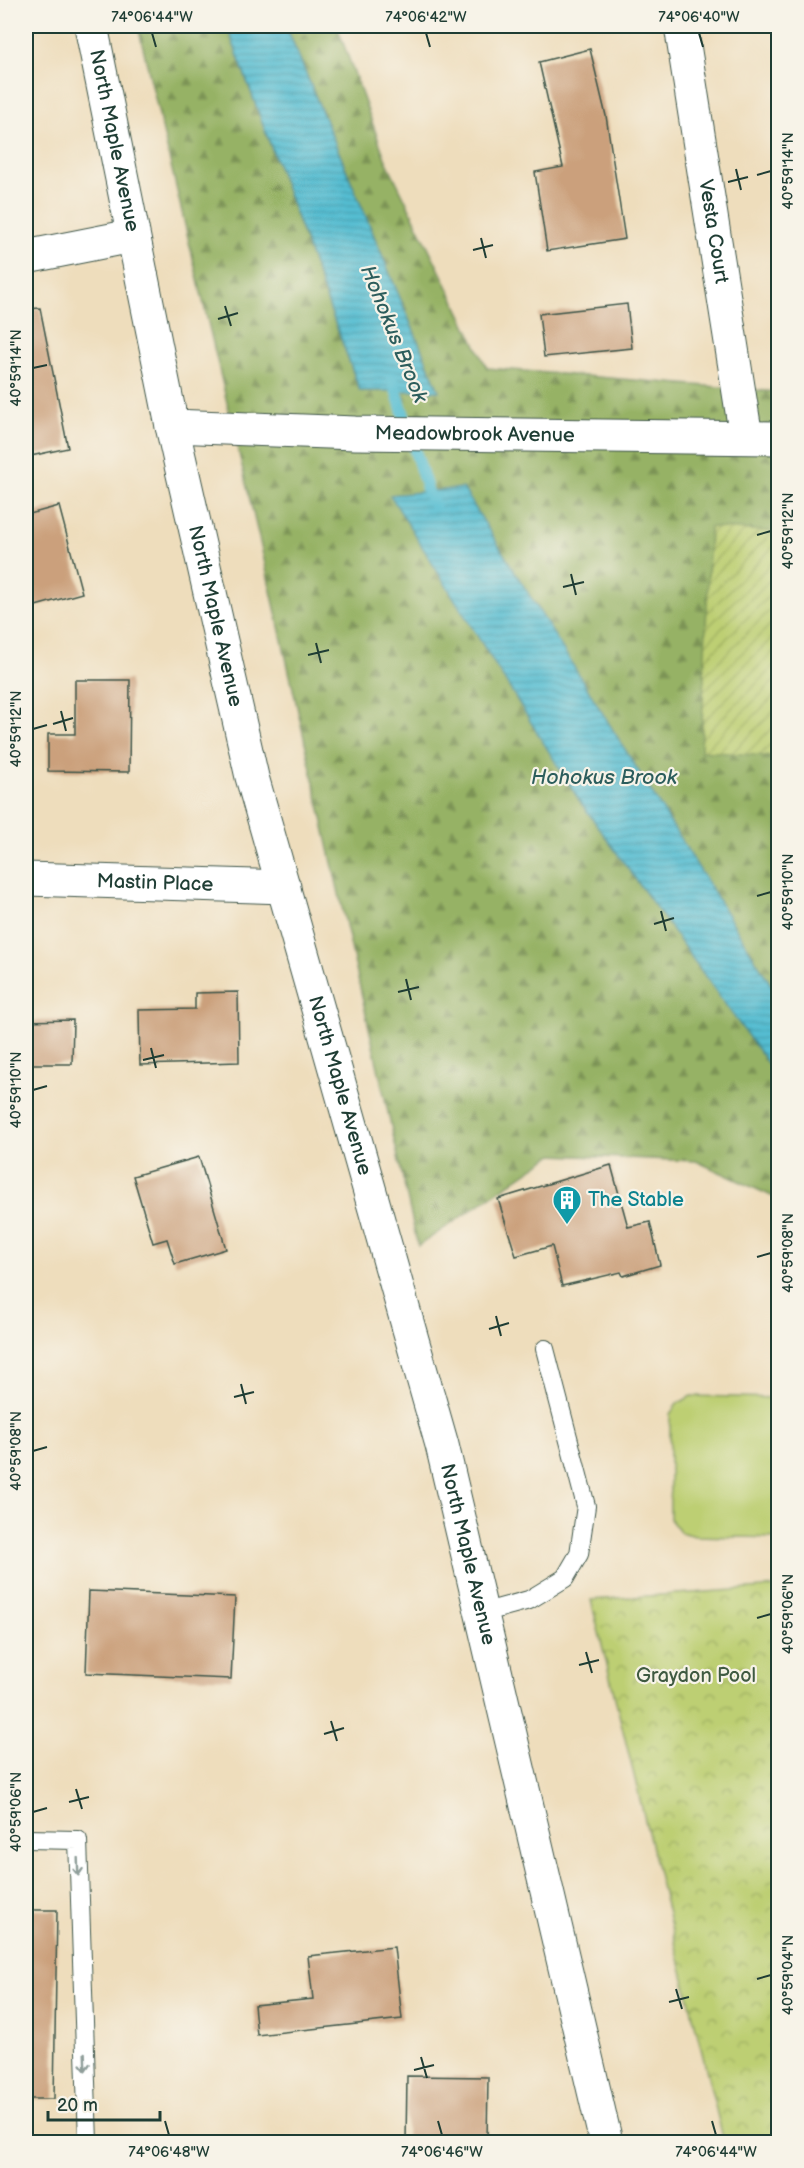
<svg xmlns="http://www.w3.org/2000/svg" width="804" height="2168" viewBox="0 0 804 2168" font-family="'Balsamiq Sans',sans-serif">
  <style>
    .forest { fill: url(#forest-firs); stroke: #5a784c; stroke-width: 1.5 }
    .park { fill: url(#park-crowns); stroke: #6e8654; stroke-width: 1.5 }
    .garden { fill: url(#garden-furrows); stroke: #6e8654; stroke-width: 1.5 }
    .pitch { fill: #bdcf73; stroke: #6e8654; stroke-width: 1.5 }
    .water { fill: url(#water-rules); stroke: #3a7d83; stroke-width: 1.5 }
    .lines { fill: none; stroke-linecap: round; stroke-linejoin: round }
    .stream { stroke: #55bdd2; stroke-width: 12 }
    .building { fill: #cba07c }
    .lane-casing { stroke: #3e5548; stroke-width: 20 }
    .street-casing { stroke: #3e5548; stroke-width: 35 }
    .primary-casing { stroke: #3e5548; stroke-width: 35 }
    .lane { stroke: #fff; stroke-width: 18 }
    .street { stroke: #fff; stroke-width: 33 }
    .primary { stroke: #fff; stroke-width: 33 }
    .oneway { stroke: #8f9e9a }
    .ticks { fill: none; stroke: #1f3d34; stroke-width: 2 }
    .labels { text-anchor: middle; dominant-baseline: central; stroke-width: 4.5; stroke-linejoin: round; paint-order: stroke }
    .street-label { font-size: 20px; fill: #1f3d34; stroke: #f7f3e8 }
    .culture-label { font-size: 20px; fill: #0d838f; stroke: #f7f3e8; text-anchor: start }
    .park-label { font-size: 20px; fill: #3f5a41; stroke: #f7f3e8 }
    .water-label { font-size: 21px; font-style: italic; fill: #2c5d5c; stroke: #f7f3e8 }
    .neatline { fill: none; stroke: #1f3d34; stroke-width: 2 }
    .ticks-label { font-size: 15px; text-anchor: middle; fill: #1f3d34 }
  </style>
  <defs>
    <pattern id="forest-firs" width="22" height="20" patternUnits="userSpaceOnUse" patternTransform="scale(1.5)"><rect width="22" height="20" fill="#96b265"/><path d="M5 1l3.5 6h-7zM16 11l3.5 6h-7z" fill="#7a9254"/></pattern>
    <pattern id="park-crowns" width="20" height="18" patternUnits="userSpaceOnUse" patternTransform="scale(1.5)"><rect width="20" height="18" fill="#bdcf73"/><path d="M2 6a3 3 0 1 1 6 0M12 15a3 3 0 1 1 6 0" fill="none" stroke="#99a95f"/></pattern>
    <pattern id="garden-furrows" width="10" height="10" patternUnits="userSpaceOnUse" patternTransform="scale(1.5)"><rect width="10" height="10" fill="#bdcf73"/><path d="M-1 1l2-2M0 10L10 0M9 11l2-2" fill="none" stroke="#99a95f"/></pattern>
    <pattern id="water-rules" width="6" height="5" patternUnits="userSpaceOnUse" patternTransform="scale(1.5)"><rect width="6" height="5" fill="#55bdd2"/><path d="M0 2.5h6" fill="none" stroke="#469bab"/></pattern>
  </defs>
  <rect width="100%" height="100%" fill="#f7f3e8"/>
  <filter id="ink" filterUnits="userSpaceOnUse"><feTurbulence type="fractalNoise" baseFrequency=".0167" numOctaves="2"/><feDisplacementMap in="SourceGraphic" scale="12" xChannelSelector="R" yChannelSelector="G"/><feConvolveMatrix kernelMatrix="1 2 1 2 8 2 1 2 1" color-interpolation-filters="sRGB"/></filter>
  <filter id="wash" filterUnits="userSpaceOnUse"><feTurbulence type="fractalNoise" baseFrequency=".008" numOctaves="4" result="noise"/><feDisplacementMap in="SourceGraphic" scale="24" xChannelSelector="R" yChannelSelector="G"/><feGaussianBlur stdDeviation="1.35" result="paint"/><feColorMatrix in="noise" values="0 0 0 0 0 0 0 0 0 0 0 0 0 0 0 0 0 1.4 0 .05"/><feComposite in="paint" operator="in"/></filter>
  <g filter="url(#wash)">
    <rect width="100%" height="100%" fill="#eeddbc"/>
    <path class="forest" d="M 138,26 L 227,26 L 360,391 L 439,391 L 286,26 L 337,26 L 385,158 L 487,368 L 778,392 L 778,1199 L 696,1161 L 552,1155 L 418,1246 L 263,555 Z"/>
    <path class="park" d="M 778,1587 L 778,2142 L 724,2142 L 591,1600 Z"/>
    <path class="garden" d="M 710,527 L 778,532 L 778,757 L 701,751 Z"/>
    <path class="pitch" d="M 691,1396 L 778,1398 L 778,1538 L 695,1536 L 680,1532 L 670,1519 L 670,1414 L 677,1404 Z"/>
    <g class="water">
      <path d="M 227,26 L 286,26 L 439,391 L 360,391 Z"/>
      <path d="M 463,488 L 778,996 L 778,1078 L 579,800 L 390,495 Z"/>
    </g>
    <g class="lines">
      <path class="stream" d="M 392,377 L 428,492 L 435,505"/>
    </g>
    <g id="blocks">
      <g class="building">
        <path d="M 590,49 L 606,116 L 625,239 L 547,251 L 535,172 L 563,167 L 539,62 Z"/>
        <path d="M 627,304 L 632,348 L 544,357 L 539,314 Z"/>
        <path d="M 40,308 L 68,448 L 26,457 L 26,309 Z"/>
        <path d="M 59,506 L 82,593 L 32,607 L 26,582 L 26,515 Z"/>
        <path d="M 75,680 L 130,680 L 129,772 L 48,771 L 48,734 L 75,734 Z"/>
        <path d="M 238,992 L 239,1062 L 140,1065 L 139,1010 L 195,1009 L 195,993 Z"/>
        <path d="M 73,1020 L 72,1064 L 26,1064 L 26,1021 Z"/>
        <path d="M 199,1157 L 226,1249 L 175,1264 L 167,1239 L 153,1243 L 133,1176 Z"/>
        <path d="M 611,1165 L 628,1227 L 650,1222 L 660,1265 L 623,1276 L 621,1272 L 562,1286 L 552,1246 L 516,1256 L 498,1199 Z"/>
        <path d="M 89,1591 L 235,1597 L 231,1679 L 86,1673 Z"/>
        <path d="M 26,1910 L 57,1910 L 54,2099 L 26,2099 Z"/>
        <path d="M 394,1947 L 402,2019 L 257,2035 L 254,2005 L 313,1999 L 308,1956 Z"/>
        <path d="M 407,2076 L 488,2077 L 487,2142 L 406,2142 Z"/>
      </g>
    </g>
  </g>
  <g filter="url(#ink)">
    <use href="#blocks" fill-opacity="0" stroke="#3e5548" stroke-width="1.5"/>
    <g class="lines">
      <g class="lane-casing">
        <g id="lane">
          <path d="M 482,1613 L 529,1600 L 565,1578 L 579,1554 L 586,1506 L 545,1349"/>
          <path d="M 26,1839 L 78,1840 L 88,2142"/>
        </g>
      </g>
      <g class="street-casing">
        <g id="street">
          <path id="s1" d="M 681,26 L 746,437"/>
          <path d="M 26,257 L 132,236"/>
          <path id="s2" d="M 172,426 L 355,433 L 778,438"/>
          <path id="s3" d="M 26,879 L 284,887"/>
        </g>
      </g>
      <g class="primary-casing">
        <g id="primary">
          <path id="s4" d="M 91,26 L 172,426 L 252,777 L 442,1445 L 606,2142"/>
        </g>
      </g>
      <use href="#lane" class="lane"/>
      <use href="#street" class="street"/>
      <use href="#primary" class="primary"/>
    </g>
    <defs><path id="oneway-shaft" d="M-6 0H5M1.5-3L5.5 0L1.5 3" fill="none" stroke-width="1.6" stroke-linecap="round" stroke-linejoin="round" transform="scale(1.5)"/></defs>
    <g class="oneway">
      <use href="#oneway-shaft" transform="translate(78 1867) rotate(88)"/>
      <use href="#oneway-shaft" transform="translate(85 2062) rotate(88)"/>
    </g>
  </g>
  <path class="ticks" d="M 152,33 L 156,47M 426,33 L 430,47M 699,33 L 703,47M 736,169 L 741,190M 757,175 L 771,171M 728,182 L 748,177M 481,238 L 486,258M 473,250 L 493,245M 225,306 L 231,326M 218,319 L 238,313M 33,368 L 47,365M 757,535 L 771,531M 571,574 L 576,595M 563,587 L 584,582M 316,643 L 321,663M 308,655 L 329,650M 61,711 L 66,731M 53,724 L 73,718M 33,729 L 47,725M 757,896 L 771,892M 661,911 L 666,931M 654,924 L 674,918M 406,979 L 411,1000M 398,992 L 419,987M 151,1048 L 156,1068M 143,1060 L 164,1055M 33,1090 L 47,1086M 757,1257 L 771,1253M 496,1316 L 501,1336M 489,1329 L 509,1323M 241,1384 L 246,1404M 234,1397 L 254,1392M 33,1451 L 47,1447M 757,1618 L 771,1614M 586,1652 L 592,1673M 579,1665 L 599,1660M 331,1721 L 337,1741M 324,1734 L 344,1728M 76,1789 L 82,1809M 69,1802 L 89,1797M 33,1812 L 47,1808M 757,1979 L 771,1975M 676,1989 L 682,2009M 669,2002 L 689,1997M 421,2057 L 427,2078M 414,2070 L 434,2065M 165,2121 L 169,2135M 438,2121 L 442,2135M 712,2121 L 716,2135"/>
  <defs>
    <g id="building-pin" transform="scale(1.5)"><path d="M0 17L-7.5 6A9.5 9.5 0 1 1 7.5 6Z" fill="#0f9aa8" stroke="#f7f3e8"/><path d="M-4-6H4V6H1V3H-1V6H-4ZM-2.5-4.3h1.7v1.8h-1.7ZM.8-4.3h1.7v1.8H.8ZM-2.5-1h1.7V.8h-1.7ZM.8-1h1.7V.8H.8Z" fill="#fff"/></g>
  </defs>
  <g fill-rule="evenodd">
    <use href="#building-pin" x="567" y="1200"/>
  </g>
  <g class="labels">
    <g class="street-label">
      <text stroke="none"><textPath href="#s4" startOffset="117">North Maple Avenue</textPath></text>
      <text stroke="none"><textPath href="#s1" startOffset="208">Vesta Court</textPath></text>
      <text stroke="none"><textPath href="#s2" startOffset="303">Meadowbrook Avenue</textPath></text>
      <text stroke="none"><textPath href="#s4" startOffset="603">North Maple Avenue</textPath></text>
      <text stroke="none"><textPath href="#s3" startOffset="129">Mastin Place</textPath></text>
      <text stroke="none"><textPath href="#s4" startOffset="1089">North Maple Avenue</textPath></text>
      <text stroke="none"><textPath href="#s4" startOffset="1575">North Maple Avenue</textPath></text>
    </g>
    <g class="culture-label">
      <text x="588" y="1200">The Stable</text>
    </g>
    <g class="park-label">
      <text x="696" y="1676">Graydon Pool</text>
    </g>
    <g class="water-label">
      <text transform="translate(394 334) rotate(68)">Hohokus Brook</text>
      <text x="604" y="777">Hohokus Brook</text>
    </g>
  </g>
  <rect width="804" height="2168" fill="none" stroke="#f7f3e8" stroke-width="66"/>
  <path d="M48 2111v9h112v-9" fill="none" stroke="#1f3d34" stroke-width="3"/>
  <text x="57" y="2111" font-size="18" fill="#1f3d34" stroke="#f7f3e8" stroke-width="4.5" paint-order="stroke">20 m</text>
  <rect x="33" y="33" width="738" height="2102" class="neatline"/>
  <g class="ticks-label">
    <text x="152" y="22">74°06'44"W</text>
    <text x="426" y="22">74°06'42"W</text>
    <text x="699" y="22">74°06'40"W</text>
    <text transform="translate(788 171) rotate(-90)" y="5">40°59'14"N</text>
    <text transform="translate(16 368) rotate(-90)" y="5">40°59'14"N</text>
    <text transform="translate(788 531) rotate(-90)" y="5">40°59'12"N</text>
    <text transform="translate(16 729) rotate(-90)" y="5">40°59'12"N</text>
    <text transform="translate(788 892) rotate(-90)" y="5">40°59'10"N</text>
    <text transform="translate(16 1090) rotate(-90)" y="5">40°59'10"N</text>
    <text transform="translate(788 1253) rotate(-90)" y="5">40°59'08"N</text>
    <text transform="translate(16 1451) rotate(-90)" y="5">40°59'08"N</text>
    <text transform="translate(788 1614) rotate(-90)" y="5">40°59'06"N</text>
    <text transform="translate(16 1812) rotate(-90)" y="5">40°59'06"N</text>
    <text transform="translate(788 1975) rotate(-90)" y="5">40°59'04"N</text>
    <text x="169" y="2157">74°06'48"W</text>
    <text x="442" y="2157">74°06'46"W</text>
    <text x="716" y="2157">74°06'44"W</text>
  </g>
</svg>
